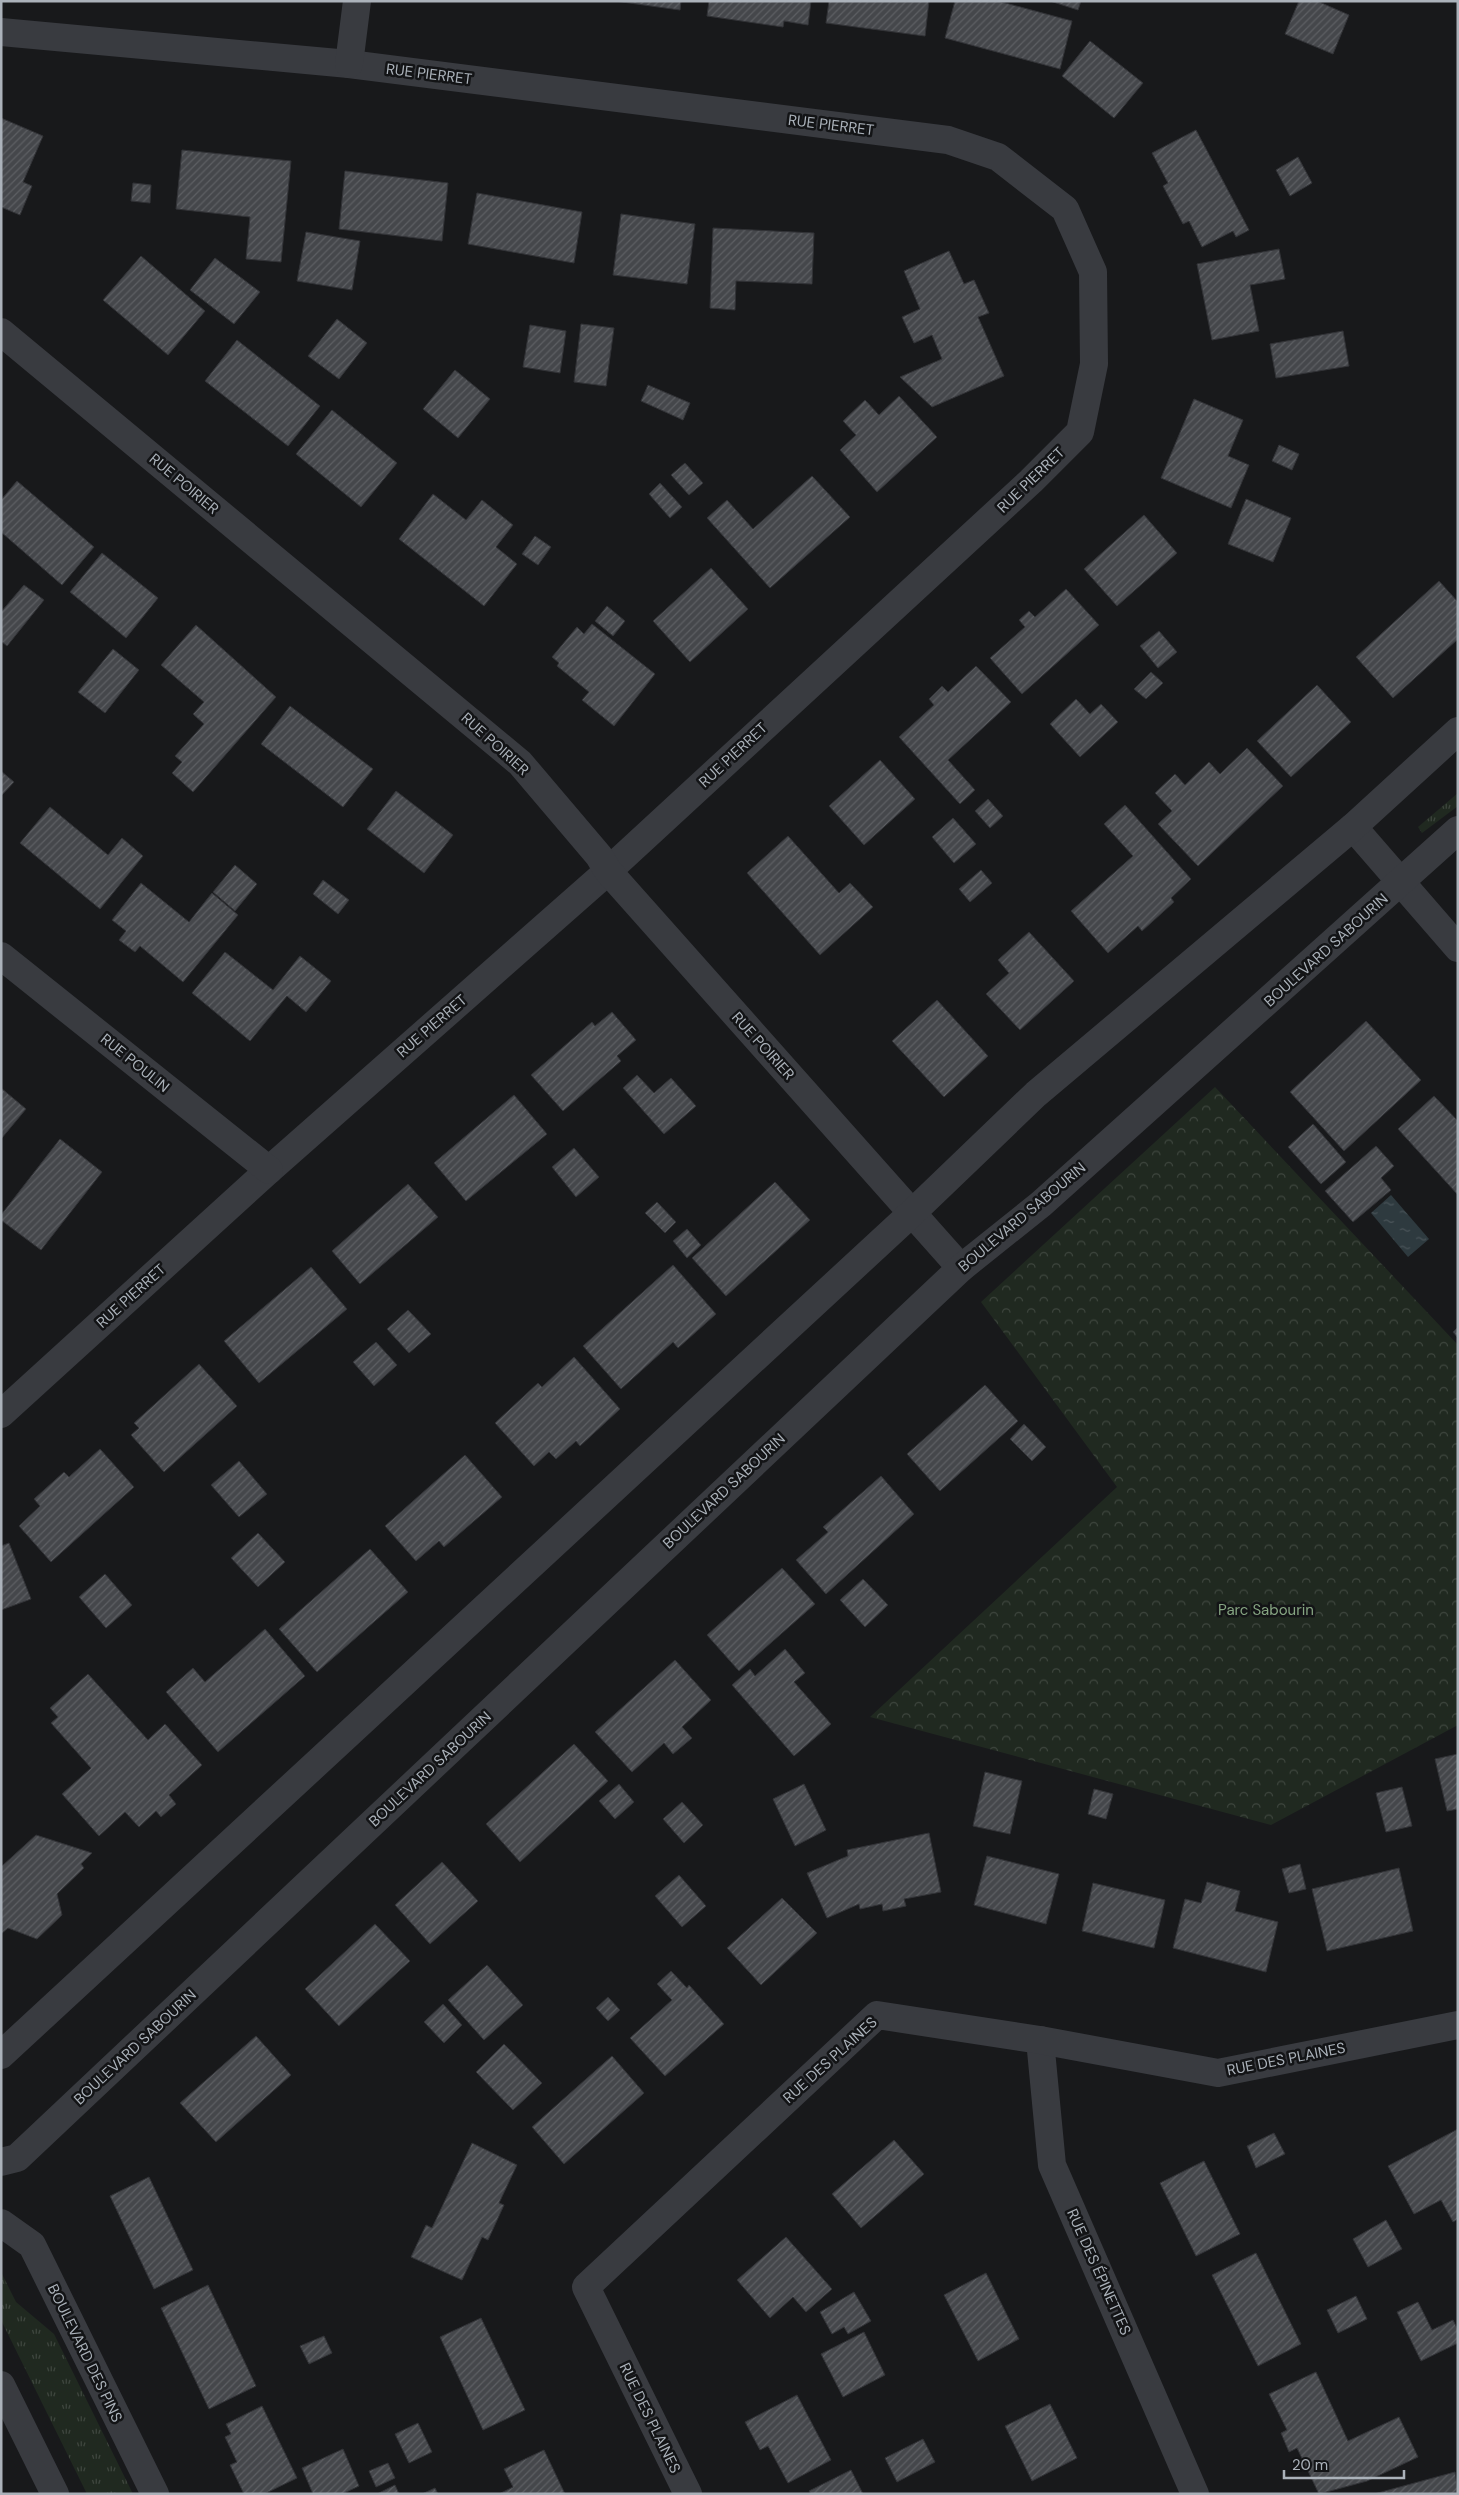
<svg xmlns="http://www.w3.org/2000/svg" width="1459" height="2495" viewBox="0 0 1459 2495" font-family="'DM Sans',sans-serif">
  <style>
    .grass { fill: url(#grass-tufts) }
    .park { fill: url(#park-crowns) }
    .water { fill: url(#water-ripples) }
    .building { fill: url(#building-hatch); stroke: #323337 }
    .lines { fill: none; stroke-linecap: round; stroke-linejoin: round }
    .minor { stroke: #393b40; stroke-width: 28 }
    .tertiary { stroke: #393b40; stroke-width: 28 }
    .labels { text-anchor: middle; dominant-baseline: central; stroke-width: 5; stroke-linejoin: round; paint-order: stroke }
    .street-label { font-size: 15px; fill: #abb2ba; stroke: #131416 }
    .park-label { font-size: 15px; fill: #86a582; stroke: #131416 }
  </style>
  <defs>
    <pattern id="grass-tufts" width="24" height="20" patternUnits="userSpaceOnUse" patternTransform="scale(1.25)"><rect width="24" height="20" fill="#202920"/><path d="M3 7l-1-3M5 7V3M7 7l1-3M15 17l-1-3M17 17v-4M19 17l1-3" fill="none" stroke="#3e463e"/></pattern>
    <pattern id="park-crowns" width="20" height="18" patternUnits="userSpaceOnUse" patternTransform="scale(1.25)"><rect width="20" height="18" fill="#202920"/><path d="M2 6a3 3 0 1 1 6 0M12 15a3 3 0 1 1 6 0" fill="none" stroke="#3e463e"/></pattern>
    <pattern id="water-ripples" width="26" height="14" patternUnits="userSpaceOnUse" patternTransform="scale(1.25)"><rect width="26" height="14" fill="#2e3a3f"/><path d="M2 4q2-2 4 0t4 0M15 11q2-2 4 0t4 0" fill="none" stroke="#4a5459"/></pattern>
    <pattern id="building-hatch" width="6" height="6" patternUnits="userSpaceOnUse" patternTransform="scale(1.25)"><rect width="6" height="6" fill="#45474b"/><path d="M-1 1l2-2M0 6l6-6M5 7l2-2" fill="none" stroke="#5d5f63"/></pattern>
  </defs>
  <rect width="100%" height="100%" fill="#18191b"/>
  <g class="grass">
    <path d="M 1458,793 L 1458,806 L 1422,833 L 1418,827 Z"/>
    <path d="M 1,2272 L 16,2302 L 54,2334 L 133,2494 L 87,2494 L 1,2320 Z"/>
  </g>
  <path class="park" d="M 1215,1087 L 1458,1345 L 1458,1725 L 1271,1825 L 870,1717 L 1117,1487 L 981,1302 Z"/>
  <path class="water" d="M 1391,1195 L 1429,1239 L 1408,1257 L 1371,1213 Z"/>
  <g class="building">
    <path d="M 615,1 L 681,1 L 680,10 Z"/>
    <path d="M 709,1 L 811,1 L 808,25 L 784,21 L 783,27 L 707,16 Z"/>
    <path d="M 829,1 L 929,1 L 925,36 L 826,23 Z"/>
    <path d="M 955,1 L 998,1 L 1072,21 L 1060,69 L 945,38 Z"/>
    <path d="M 1050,1 L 1081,1 L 1078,10 Z"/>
    <path d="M 1299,1 L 1317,1 L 1349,15 L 1333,54 L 1285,34 Z"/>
    <path d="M 1090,41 L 1143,83 L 1114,118 L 1062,76 Z"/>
    <path d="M 1,118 L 43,136 L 23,182 L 32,186 L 20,215 L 1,207 Z"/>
    <path d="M 1196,130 L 1249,230 L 1236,237 L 1233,231 L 1202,247 L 1189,221 L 1183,224 L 1163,186 L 1168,183 L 1152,153 Z"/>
    <path d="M 182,150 L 291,161 L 281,262 L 246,259 L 250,217 L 176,209 Z"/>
    <path d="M 1298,157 L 1312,183 L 1290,196 L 1276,170 Z"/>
    <path d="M 345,171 L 448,183 L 442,241 L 339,229 Z"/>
    <path d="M 133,183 L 151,185 L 150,203 L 131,201 Z"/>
    <path d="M 477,193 L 582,212 L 574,263 L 468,244 Z"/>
    <path d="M 621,214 L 695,224 L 687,284 L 613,275 Z"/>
    <path d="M 713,228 L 814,233 L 812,284 L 736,281 L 735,310 L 710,308 Z"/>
    <path d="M 306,232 L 360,241 L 352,290 L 297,281 Z"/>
    <path d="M 1279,249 L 1285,279 L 1250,285 L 1259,331 L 1212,340 L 1197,264 Z"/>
    <path d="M 949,251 L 964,284 L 974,280 L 989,313 L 978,317 L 1004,376 L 932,407 L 900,377 L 942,359 L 932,335 L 914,343 L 902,317 L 920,309 L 904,271 Z"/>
    <path d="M 141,256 L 205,311 L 168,355 L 103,300 Z"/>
    <path d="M 215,258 L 260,292 L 234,324 L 190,290 Z"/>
    <path d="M 337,319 L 367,343 L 339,379 L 308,356 Z"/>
    <path d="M 581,324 L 614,328 L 606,386 L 574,382 Z"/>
    <path d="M 530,325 L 566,331 L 560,373 L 523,367 Z"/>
    <path d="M 1343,331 L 1349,366 L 1276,378 L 1270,344 Z"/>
    <path d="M 237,340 L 320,406 L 288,446 L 205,381 Z"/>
    <path d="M 455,370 L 490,399 L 458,438 L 423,409 Z"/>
    <path d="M 648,385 L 690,403 L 683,420 L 641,401 Z"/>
    <path d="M 899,396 L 937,437 L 877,492 L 840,450 L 856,435 L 843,421 L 865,400 L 879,415 Z"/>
    <path d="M 1194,399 L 1243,420 L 1228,456 L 1249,465 L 1231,508 L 1161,478 Z"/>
    <path d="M 332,410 L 397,463 L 361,507 L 296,454 Z"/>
    <path d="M 1279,445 L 1299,454 L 1292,470 L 1272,461 Z"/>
    <path d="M 685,463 L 703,483 L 689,495 L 671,475 Z"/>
    <path d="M 812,476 L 850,517 L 770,588 L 707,518 L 727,500 L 753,529 Z"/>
    <path d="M 17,481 L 94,547 L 62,585 L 1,532 L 1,500 Z"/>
    <path d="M 660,483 L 682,507 L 670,518 L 649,494 Z"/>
    <path d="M 433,494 L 466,520 L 482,500 L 513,525 L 496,547 L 517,564 L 484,606 L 399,539 Z"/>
    <path d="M 1246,499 L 1291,518 L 1273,562 L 1228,544 Z"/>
    <path d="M 1144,515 L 1177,553 L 1117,606 L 1084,569 Z"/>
    <path d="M 535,536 L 551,547 L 538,565 L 522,554 Z"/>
    <path d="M 102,553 L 158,598 L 126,638 L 70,592 Z"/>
    <path d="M 711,568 L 748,609 L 690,662 L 653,621 Z"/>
    <path d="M 1439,581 L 1458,602 L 1458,639 L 1393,698 L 1356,657 Z"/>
    <path d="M 24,585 L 44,600 L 7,646 L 1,641 L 1,612 Z"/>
    <path d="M 1066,589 L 1099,625 L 1022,694 L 990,658 L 1025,627 L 1019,620 L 1029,611 L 1035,617 Z"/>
    <path d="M 607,606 L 625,621 L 613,636 L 595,621 Z"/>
    <path d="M 592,624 L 655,674 L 614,726 L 582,700 L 589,692 L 557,666 L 559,663 L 552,657 L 577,627 L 584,634 Z"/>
    <path d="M 196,625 L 276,697 L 193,792 L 172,773 L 182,762 L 175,756 L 204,724 L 193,714 L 204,702 L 161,665 Z"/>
    <path d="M 1159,631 L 1177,652 L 1158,668 L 1140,646 Z"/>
    <path d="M 113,649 L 139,670 L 105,713 L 78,692 Z"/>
    <path d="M 976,666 L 1011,702 L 948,760 L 975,790 L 960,804 L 899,737 L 934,705 L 929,699 L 942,686 L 948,692 Z"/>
    <path d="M 1151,672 L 1163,683 L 1146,699 L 1134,689 Z"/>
    <path d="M 1317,685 L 1351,722 L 1291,777 L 1257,741 Z"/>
    <path d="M 1076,699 L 1090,714 L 1101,704 L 1118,722 L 1080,757 L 1050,724 Z"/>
    <path d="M 290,706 L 373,769 L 343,807 L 261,744 Z"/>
    <path d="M 1247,748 L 1283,786 L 1198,866 L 1158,824 L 1172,811 L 1155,793 L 1175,774 L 1185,785 L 1209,762 L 1220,774 Z"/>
    <path d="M 880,760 L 915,799 L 864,845 L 829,806 Z"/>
    <path d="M 1,771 L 14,782 L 1,796 Z"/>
    <path d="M 396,791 L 453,835 L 424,873 L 367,829 Z"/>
    <path d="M 988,799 L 1003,816 L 990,828 L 975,811 Z"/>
    <path d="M 1125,805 L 1191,879 L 1171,898 L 1174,902 L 1142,931 L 1138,926 L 1108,953 L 1071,911 L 1133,856 L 1104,824 Z"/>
    <path d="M 50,807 L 108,855 L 122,838 L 143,856 L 100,909 L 20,843 Z"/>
    <path d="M 953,818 L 976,844 L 954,863 L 932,837 Z"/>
    <path d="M 788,836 L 839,893 L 850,883 L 873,907 L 820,955 L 747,873 Z"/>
    <path d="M 235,865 L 257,884 L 235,911 L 213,892 Z"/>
    <path d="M 981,870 L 992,883 L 970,902 L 959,889 Z"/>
    <path d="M 323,880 L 349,900 L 338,914 L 313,894 Z"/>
    <path d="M 141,883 L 189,922 L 212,893 L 238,915 L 183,982 L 140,946 L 135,952 L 119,940 L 126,931 L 112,920 Z"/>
    <path d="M 1029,932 L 1074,981 L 1020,1030 L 986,994 L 1009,973 L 998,960 Z"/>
    <path d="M 225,952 L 273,990 L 300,956 L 331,981 L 306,1012 L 287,996 L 250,1041 L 192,993 Z"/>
    <path d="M 937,1000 L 988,1056 L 944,1097 L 892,1041 Z"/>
    <path d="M 612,1012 L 636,1040 L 617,1056 L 621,1061 L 563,1111 L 531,1075 L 592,1022 L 595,1026 Z"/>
    <path d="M 1366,1021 L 1421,1080 L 1344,1151 L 1290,1092 Z"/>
    <path d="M 637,1075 L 654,1093 L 671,1078 L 696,1106 L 664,1134 L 623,1088 Z"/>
    <path d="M 1,1088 L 26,1109 L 1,1139 Z"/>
    <path d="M 514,1095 L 547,1134 L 466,1201 L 434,1163 Z"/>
    <path d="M 1434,1096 L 1458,1121 L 1458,1195 L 1398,1129 Z"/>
    <path d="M 1313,1124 L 1346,1162 L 1321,1184 L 1288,1147 Z"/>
    <path d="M 60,1139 L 102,1172 L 41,1250 L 1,1220 L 1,1215 Z"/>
    <path d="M 1376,1146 L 1394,1166 L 1381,1178 L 1391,1190 L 1353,1222 L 1325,1191 Z"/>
    <path d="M 574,1148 L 599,1177 L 576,1197 L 552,1167 Z"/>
    <path d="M 775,1182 L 810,1220 L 726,1296 L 692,1258 Z"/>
    <path d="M 408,1184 L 438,1217 L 360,1284 L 332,1251 Z"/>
    <path d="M 657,1202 L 676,1222 L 665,1233 L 645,1213 Z"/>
    <path d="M 687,1229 L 701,1245 L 687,1258 L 673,1241 Z"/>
    <path d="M 673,1265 L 716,1314 L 678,1348 L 673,1342 L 621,1389 L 583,1346 Z"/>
    <path d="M 311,1267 L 347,1309 L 259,1383 L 224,1341 Z"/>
    <path d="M 408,1310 L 431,1334 L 409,1353 L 387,1329 Z"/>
    <path d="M 1458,1327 L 1458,1338 L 1453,1332 Z"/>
    <path d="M 376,1342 L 397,1365 L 374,1386 L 353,1362 Z"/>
    <path d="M 574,1357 L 620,1409 L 580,1446 L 576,1441 L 556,1459 L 549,1452 L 534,1466 L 495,1423 L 538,1383 L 542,1387 Z"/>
    <path d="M 199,1364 L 237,1406 L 164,1472 L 131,1435 L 139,1428 L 134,1423 Z"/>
    <path d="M 985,1385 L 1018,1421 L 940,1491 L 907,1454 Z"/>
    <path d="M 1024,1424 L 1046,1447 L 1032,1461 L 1010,1439 Z"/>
    <path d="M 100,1449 L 134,1487 L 51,1562 L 19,1526 L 40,1506 L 34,1499 L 64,1472 L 69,1477 Z"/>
    <path d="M 465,1455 L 502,1497 L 444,1547 L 439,1541 L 416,1561 L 385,1526 Z"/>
    <path d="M 239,1461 L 267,1494 L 239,1517 L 211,1485 Z"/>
    <path d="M 881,1476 L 914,1514 L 826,1594 L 796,1560 L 828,1532 L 823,1527 Z"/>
    <path d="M 258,1533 L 285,1562 L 258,1587 L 231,1558 Z"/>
    <path d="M 9,1543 L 31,1599 L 1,1610 L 1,1546 Z"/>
    <path d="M 370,1549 L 408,1592 L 317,1672 L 279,1629 Z"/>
    <path d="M 782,1568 L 815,1604 L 739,1671 L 707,1635 Z"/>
    <path d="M 105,1574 L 132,1605 L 106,1628 L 79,1597 Z"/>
    <path d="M 863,1579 L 888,1605 L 865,1627 L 840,1600 Z"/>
    <path d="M 265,1629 L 305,1676 L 218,1752 L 166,1692 L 193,1668 L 205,1682 Z"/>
    <path d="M 785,1649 L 805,1673 L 794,1682 L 831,1724 L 794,1756 L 732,1685 L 750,1669 L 755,1676 Z"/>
    <path d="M 675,1660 L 711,1700 L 682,1727 L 692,1738 L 673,1754 L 664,1743 L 632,1772 L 595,1732 Z"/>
    <path d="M 88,1674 L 148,1740 L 165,1724 L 202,1765 L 169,1795 L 176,1804 L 161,1817 L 156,1811 L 139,1827 L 125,1812 L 99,1836 L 62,1794 L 91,1768 L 51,1723 L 58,1717 L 50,1708 Z"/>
    <path d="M 574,1744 L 608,1781 L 520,1862 L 486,1824 Z"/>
    <path d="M 1458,1754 L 1458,1809 L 1447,1811 L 1435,1759 Z"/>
    <path d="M 985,1772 L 1022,1781 L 1010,1834 L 973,1826 Z"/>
    <path d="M 619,1784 L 634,1802 L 615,1819 L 599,1801 Z"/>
    <path d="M 804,1784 L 826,1830 L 795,1846 L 773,1799 Z"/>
    <path d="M 1402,1787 L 1412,1826 L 1386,1832 L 1376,1793 Z"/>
    <path d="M 1094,1789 L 1113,1794 L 1106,1819 L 1088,1814 Z"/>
    <path d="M 682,1802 L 703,1825 L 684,1843 L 663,1819 Z"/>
    <path d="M 929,1833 L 941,1892 L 904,1899 L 906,1906 L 883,1911 L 882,1904 L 860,1909 L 859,1904 L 827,1918 L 807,1873 L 848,1856 L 847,1850 Z"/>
    <path d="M 36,1835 L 92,1853 L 81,1864 L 84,1868 L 57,1894 L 62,1915 L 37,1939 L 8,1928 L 1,1934 L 1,1867 Z"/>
    <path d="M 987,1856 L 1059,1874 L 1046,1924 L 974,1905 Z"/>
    <path d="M 442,1862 L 478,1901 L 430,1944 L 395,1905 Z"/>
    <path d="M 1300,1864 L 1306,1889 L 1289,1893 L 1282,1869 Z"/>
    <path d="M 1399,1868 L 1413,1931 L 1327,1951 L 1312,1889 Z"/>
    <path d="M 679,1875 L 706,1906 L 682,1927 L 655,1896 Z"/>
    <path d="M 1207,1882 L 1240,1891 L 1235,1911 L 1278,1922 L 1266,1972 L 1173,1948 L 1185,1899 L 1201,1903 Z"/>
    <path d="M 1093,1883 L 1165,1900 L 1154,1948 L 1082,1931 Z"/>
    <path d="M 782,1898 L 817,1933 L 761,1985 L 727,1948 Z"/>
    <path d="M 375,1924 L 410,1961 L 339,2026 L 305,1989 Z"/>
    <path d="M 487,1965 L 523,2005 L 484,2040 L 448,2000 Z"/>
    <path d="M 671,1971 L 687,1988 L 689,1985 L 724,2024 L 665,2076 L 630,2038 L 672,2000 L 657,1984 Z"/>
    <path d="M 608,1997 L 620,2010 L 608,2021 L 596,2008 Z"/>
    <path d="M 443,2004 L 462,2025 L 444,2043 L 424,2022 Z"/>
    <path d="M 256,2036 L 291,2075 L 216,2142 L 180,2103 Z"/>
    <path d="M 504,2044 L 542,2083 L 513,2110 L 476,2072 Z"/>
    <path d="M 612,2056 L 644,2093 L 564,2164 L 532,2127 Z"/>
    <path d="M 1458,2129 L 1458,2219 L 1453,2222 L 1441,2200 L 1414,2214 L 1388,2166 Z"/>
    <path d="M 1274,2133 L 1285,2154 L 1256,2168 L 1247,2146 Z"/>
    <path d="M 894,2140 L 924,2174 L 861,2228 L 832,2194 Z"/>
    <path d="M 472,2143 L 517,2165 L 499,2203 L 504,2205 L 488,2240 L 482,2237 L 462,2280 L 411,2257 L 426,2225 L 432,2228 Z"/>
    <path d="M 1204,2161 L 1240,2234 L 1196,2256 L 1160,2183 Z"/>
    <path d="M 149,2177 L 193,2270 L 154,2289 L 110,2196 Z"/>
    <path d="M 1386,2220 L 1402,2249 L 1368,2267 L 1353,2239 Z"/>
    <path d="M 786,2237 L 832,2289 L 806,2312 L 793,2297 L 770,2318 L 737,2280 Z"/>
    <path d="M 1256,2253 L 1301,2344 L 1258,2366 L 1212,2275 Z"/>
    <path d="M 986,2273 L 1019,2339 L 978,2361 L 944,2295 Z"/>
    <path d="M 208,2285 L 256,2386 L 209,2409 L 161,2308 Z"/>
    <path d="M 854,2292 L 871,2321 L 848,2334 L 844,2327 L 832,2334 L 820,2312 Z"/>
    <path d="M 1356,2296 L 1367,2319 L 1338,2333 L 1327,2310 Z"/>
    <path d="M 1418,2302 L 1432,2330 L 1453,2320 L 1458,2330 L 1458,2343 L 1421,2361 L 1397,2312 Z"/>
    <path d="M 481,2318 L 525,2410 L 483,2430 L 440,2337 Z"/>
    <path d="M 864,2332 L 885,2375 L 843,2397 L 821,2354 Z"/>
    <path d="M 324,2336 L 332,2353 L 309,2364 L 300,2346 Z"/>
    <path d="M 1316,2372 L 1348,2441 L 1399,2417 L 1418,2457 L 1367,2481 L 1319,2494 L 1297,2448 L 1289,2452 L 1281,2433 L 1287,2430 L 1269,2394 Z"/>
    <path d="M 797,2395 L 831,2460 L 788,2483 L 768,2446 L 760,2450 L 745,2422 Z"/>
    <path d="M 1050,2404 L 1077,2458 L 1032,2481 L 1005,2426 Z"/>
    <path d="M 262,2406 L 297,2478 L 264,2494 L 244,2494 L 230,2465 L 237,2462 L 225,2437 L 231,2434 L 226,2424 Z"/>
    <path d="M 418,2423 L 432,2452 L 409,2463 L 395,2434 Z"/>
    <path d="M 923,2439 L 935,2462 L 897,2482 L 885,2458 Z"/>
    <path d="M 343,2449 L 359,2486 L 342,2494 L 313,2494 L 302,2468 Z"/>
    <path d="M 544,2450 L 565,2494 L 499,2494 L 513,2487 L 504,2469 Z"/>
    <path d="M 388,2463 L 395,2478 L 376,2487 L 369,2471 Z"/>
    <path d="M 851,2470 L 863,2494 L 811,2494 L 809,2491 Z"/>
    <path d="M 1455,2472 L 1458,2494 L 1374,2494 Z"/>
    <path d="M 395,2485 L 399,2494 L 377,2494 Z"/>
    <path d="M 435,2488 L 438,2494 L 422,2494 Z"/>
  </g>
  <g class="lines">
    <g class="minor">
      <path d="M 1,32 L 349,64 L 948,140 L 998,157 L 1065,209 L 1093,272 L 1094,364 L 1080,432 L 1031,481 L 608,871 L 269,1170 L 1,1414"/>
      <path d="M 349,64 L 357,1"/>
      <path d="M 1,332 L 520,763 L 599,856 L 608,871 L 961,1268"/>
      <path d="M 1353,827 L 1458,948"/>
      <path d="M 1,956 L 269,1170"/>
      <path d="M 1040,2040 L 1052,2165 L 1195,2494"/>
      <path d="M 1,2223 L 32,2245 L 155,2494"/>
      <path d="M 1,2385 L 55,2494"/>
      <path d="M 688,2494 L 586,2287 L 877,2015 L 1040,2040 L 1218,2073 L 1458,2025"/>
    </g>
    <g class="tertiary">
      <path d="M 1,2055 L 912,1213 L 1036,1094 L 1353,827 L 1458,731"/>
      <path d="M 1,2162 L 17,2158 L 961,1268 L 1041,1204 L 1458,830"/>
    </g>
  </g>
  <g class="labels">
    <g class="street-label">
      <text transform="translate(429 74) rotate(7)">RUE PIERRET</text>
      <text transform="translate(831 125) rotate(7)">RUE PIERRET</text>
      <text transform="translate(1031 480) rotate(-44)">RUE PIERRET</text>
      <text transform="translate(184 484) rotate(40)">RUE POIRIER</text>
      <text transform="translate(495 744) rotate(42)">RUE POIRIER</text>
      <text transform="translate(733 755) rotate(-43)">RUE PIERRET</text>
      <text transform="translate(1326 950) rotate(-42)">BOULEVARD SABOURIN</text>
      <text transform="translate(432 1026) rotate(-41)">RUE PIERRET</text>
      <text transform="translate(763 1046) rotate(48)">RUE POIRIER</text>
      <text transform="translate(135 1063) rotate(39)">RUE POULIN</text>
      <text transform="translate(1022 1217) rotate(-40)">BOULEVARD SABOURIN</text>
      <text transform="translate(131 1296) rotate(-42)">RUE PIERRET</text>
      <text transform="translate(724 1491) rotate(-43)">BOULEVARD SABOURIN</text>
      <text transform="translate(430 1769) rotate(-43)">BOULEVARD SABOURIN</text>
      <text transform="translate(135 2047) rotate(-43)">BOULEVARD SABOURIN</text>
      <text transform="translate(1286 2059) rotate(-11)">RUE DES PLAINES</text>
      <text transform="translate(830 2060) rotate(-42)">RUE DES PLAINES</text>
      <text transform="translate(1099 2272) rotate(66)">RUE DES ÉPINETTES</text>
      <text transform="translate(85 2353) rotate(64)">BOULEVARD DES PINS</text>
      <text transform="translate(650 2418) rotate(64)">RUE DES PLAINES</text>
    </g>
    <g class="park-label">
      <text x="1266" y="1610">Parc Sabourin</text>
    </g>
  </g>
  <rect width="1459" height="2495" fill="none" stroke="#abb2ba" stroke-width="5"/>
  <path d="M1284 2470v8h120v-8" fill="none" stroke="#abb2ba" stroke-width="2.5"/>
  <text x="1292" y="2470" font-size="15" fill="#abb2ba" stroke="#131416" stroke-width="4" paint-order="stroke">20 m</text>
</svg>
